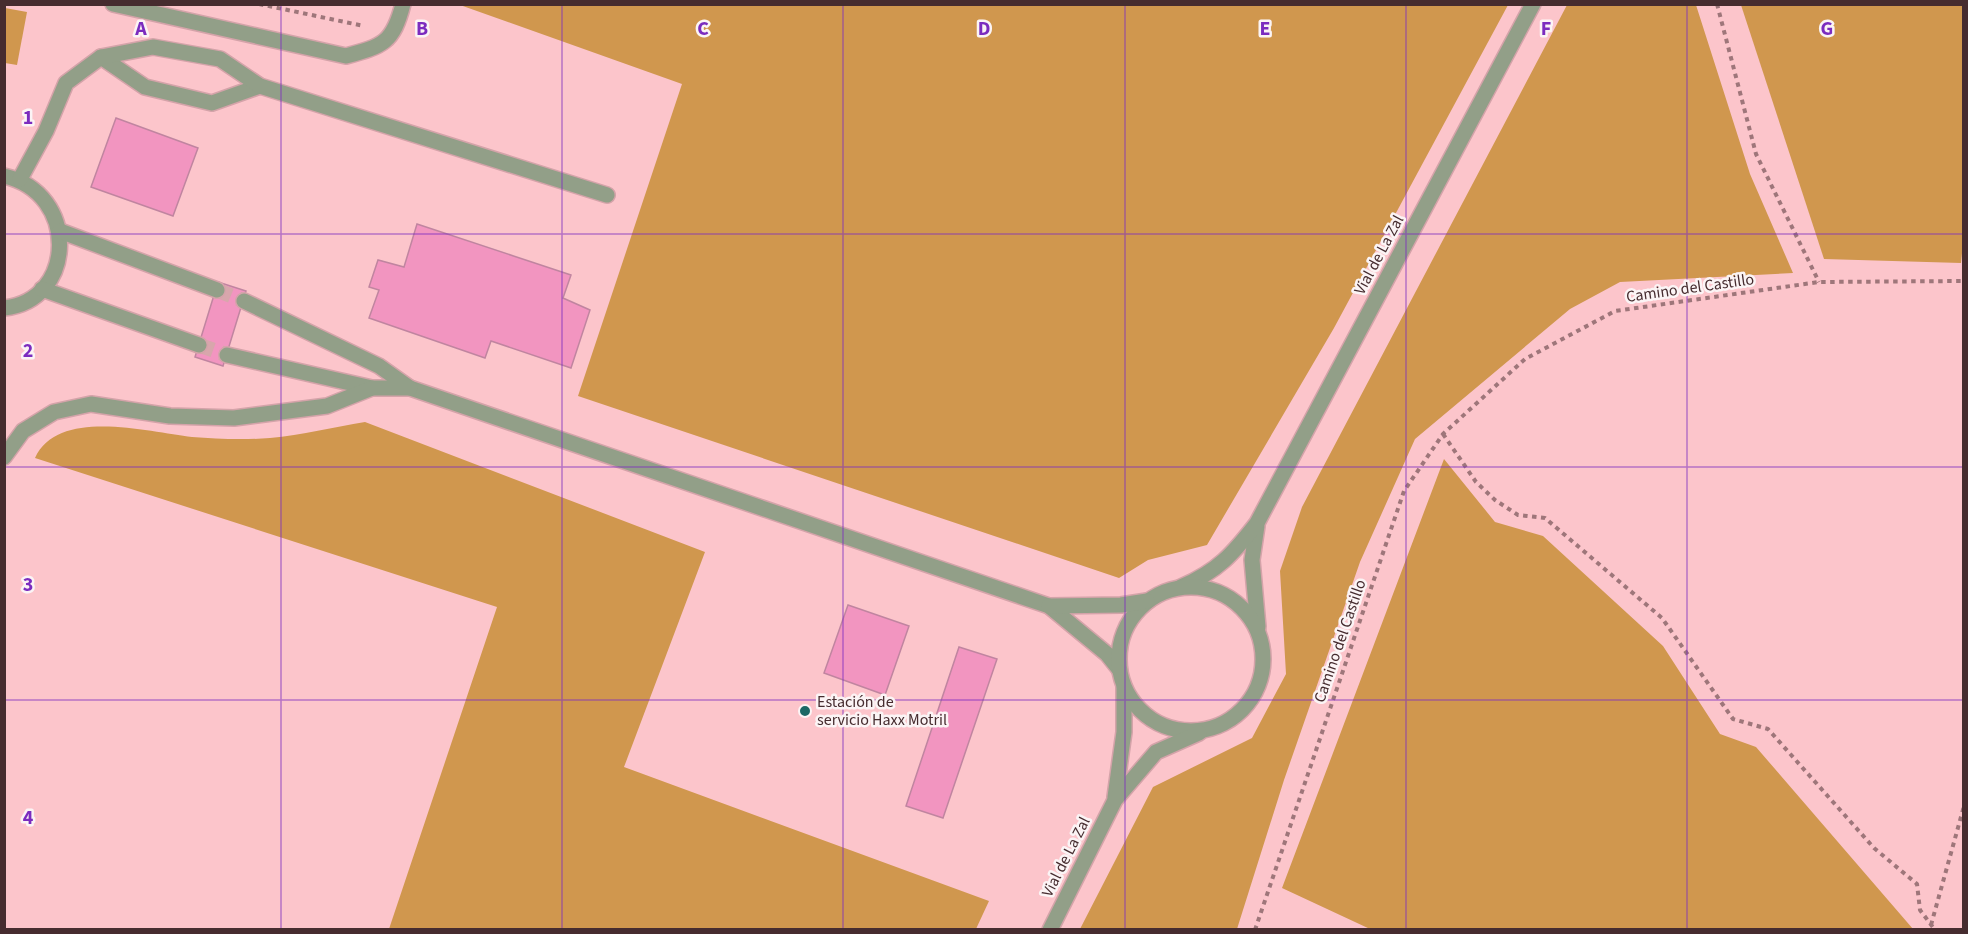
<svg xmlns="http://www.w3.org/2000/svg" width="1968" height="934" viewBox="0 0 1968 934" font-family="'Source Sans 3',sans-serif">
  <style>
    .green { fill: #d0974e }
    .building { fill: #f295c0; stroke: #c085a0; stroke-width: 1.5 }
    .lines { fill: none; stroke-linecap: round; stroke-linejoin: round }
    .minor-tunnel { stroke: #d8a6ac; stroke-width: 15; stroke-dasharray: 15 8; stroke-linecap: butt }
    .minor-casing { stroke: #d4a3a9; stroke-width: 18 }
    .path { stroke: #9e767a; stroke-width: 4; stroke-dasharray: 4.5 4.5; stroke-linecap: butt }
    .minor { stroke: #929f88; stroke-width: 15 }
    .grid { fill: none; stroke: #7b2cbf; stroke-width: 1.5; stroke-opacity: 0.55 }
    .poi-dot { fill: #1b6865; stroke: #fbf4f5; stroke-width: 2 }
    .labels { text-anchor: middle; dominant-baseline: central; stroke-width: 5; stroke-linejoin: round; paint-order: stroke }
    .street-label { font-size: 16px; fill: #462c2f; stroke: #fbf4f5 }
    .poi-label { font-size: 16px; fill: #462c2f; stroke: #fbf4f5; text-anchor: start }
    .grid-label { font-size: 20px; text-anchor: middle; font-weight: bold; fill: #7b2cbf; stroke: #fbf4f5; stroke-width: 5; stroke-linejoin: round; paint-order: stroke }
  </style>
  <rect width="100%" height="100%" fill="#fcc5cb"/>
  <g class="green">
    <path d="M 460,5 L 1508,5 L 1334,328 L 1207,545 L 1148,560 L 1119,578 L 578,396 L 682,84 Z"/>
    <path d="M 1567,5 L 1696,5 L 1750,174 L 1793,273 L 1620,282 L 1570,309 L 1415,439 L 1360,562 L 1284,780 L 1237,929 L 1080,929 L 1153,787 L 1252,738 L 1286,674 L 1280,571 L 1302,507 Z"/>
    <path d="M 1741,5 L 1963,5 L 1964,234 L 1961,263 L 1824,259 Z"/>
    <path d="M 5,8 L 27,12 L 17,65 L 5,63 Z"/>
    <path d="M 365,422 L 705,552 L 624,767 L 989,901 L 976,929 L 389,929 L 497,607 L 35,458 C 58,407 149,432 192,437 C 217,439 245,440 270,438 C 302,435 334,427 365,422 Z"/>
    <path d="M 1444,459 L 1495,522 L 1543,536 L 1663,646 L 1720,734 L 1756,747 L 1913,929 L 1370,929 L 1282,888 Z"/>
  </g>
  <g class="building">
    <path d="M 116,118 L 198,148 L 173,216 L 91,187 Z"/>
    <path d="M 417,224 L 571,275 L 563,298 L 590,310 L 571,368 L 491,341 L 485,358 L 369,318 L 379,290 L 369,287 L 378,260 L 404,267 Z"/>
    <path d="M 218,282 L 246,291 L 223,366 L 195,357 Z"/>
    <path d="M 848,605 L 909,626 L 885,695 L 824,673 Z"/>
    <path d="M 959,647 L 997,659 L 943,818 L 906,806 Z"/>
  </g>
  <g class="lines">
    <g class="minor-tunnel">
      <path d="M 217,290 L 244,301"/>
      <path d="M 199,345 L 227,355"/>
    </g>
    <g class="minor-casing">
      <g id="minor">
        <path d="M 113,4 L 346,56 C 383,46 393,43 403,4"/>
        <path d="M 101,57 L 145,87 L 212,103 L 260,86"/>
        <path d="M 4,176 C 80,193 76,301 4,308"/>
        <path d="M 20,179 L 46,131 L 66,83 L 101,57 L 153,47 L 220,59 L 260,86 L 607,195"/>
        <path d="M 60,231 L 217,290"/>
        <path d="M 42,289 L 199,345"/>
        <path d="M 244,301 L 379,366 L 410,388 L 1049,606 L 1107,654 L 1119,669"/>
        <path d="M 227,355 L 372,388"/>
        <path d="M 4,457 L 23,431 L 54,412 L 91,404 L 170,416 L 234,418 L 327,406 L 372,388 L 410,388"/>
        <path d="M 1257,526 L 1252,560 L 1258,627"/>
        <path d="M 1181,587 C 1218,571 1233,554 1257,523 L 1533,4"/>
        <circle cx="1191" cy="659" r="72"/>
        <path d="M 1049,606 L 1121,605 L 1147,601"/>
        <path d="M 1115,797 L 1124,732 L 1124,687"/>
        <path d="M 1050,930 L 1115,800 L 1156,752 L 1199,733"/>
      </g>
    </g>
    <g class="path">
      <path d="M 259,4 L 364,26"/>
      <path d="M 1717,4 L 1756,154 L 1819,282"/>
      <path d="M 1443,434 L 1476,482 L 1495,500 L 1518,515 L 1545,518 L 1662,618 L 1733,719 L 1768,729 L 1874,848 L 1917,884 L 1920,910 L 1935,930"/>
      <path d="M 1931,925 L 1964,806"/>
      <path d="M 1255,930 L 1404,491 L 1443,434 L 1525,359 L 1615,311 L 1819,282 L 1964,281"/>
    </g>
    <use href="#minor" class="minor"/>
  </g>
  <path class="grid" d="M 281,4 L 281,930M 562,4 L 562,930M 843,4 L 843,930M 1125,4 L 1125,930M 1406,4 L 1406,930M 1687,4 L 1687,930M 4,234 L 1964,234M 4,467 L 1964,467M 4,700 L 1964,700"/>
  <circle class="poi-dot" cx="805" cy="711" r="6"/>
  <g class="labels">
    <g class="street-label">
      <text transform="translate(1379 255) rotate(-62)">Vial de La Zal</text>
      <text transform="translate(1690 288) rotate(-8)">Camino del Castillo</text>
      <text transform="translate(1340 641) rotate(-71)">Camino del Castillo</text>
      <text transform="translate(1066 857) rotate(-63)">Vial de La Zal</text>
    </g>
    <g class="poi-label">
      <text x="817" y="702">Estación de<tspan x="817" dy="18">servicio Haxx Motril</tspan></text>
    </g>
  </g>
  <g class="grid-label">
    <text x="141" y="35">A</text>
    <text x="422" y="35">B</text>
    <text x="703" y="35">C</text>
    <text x="984" y="35">D</text>
    <text x="1265" y="35">E</text>
    <text x="1546" y="35">F</text>
    <text x="1827" y="35">G</text>
    <text x="28" y="124">1</text>
    <text x="28" y="357">2</text>
    <text x="28" y="591">3</text>
    <text x="28" y="824">4</text>
  </g>
  <rect width="1968" height="934" fill="none" stroke="#462c2f" stroke-width="12"/>
</svg>
